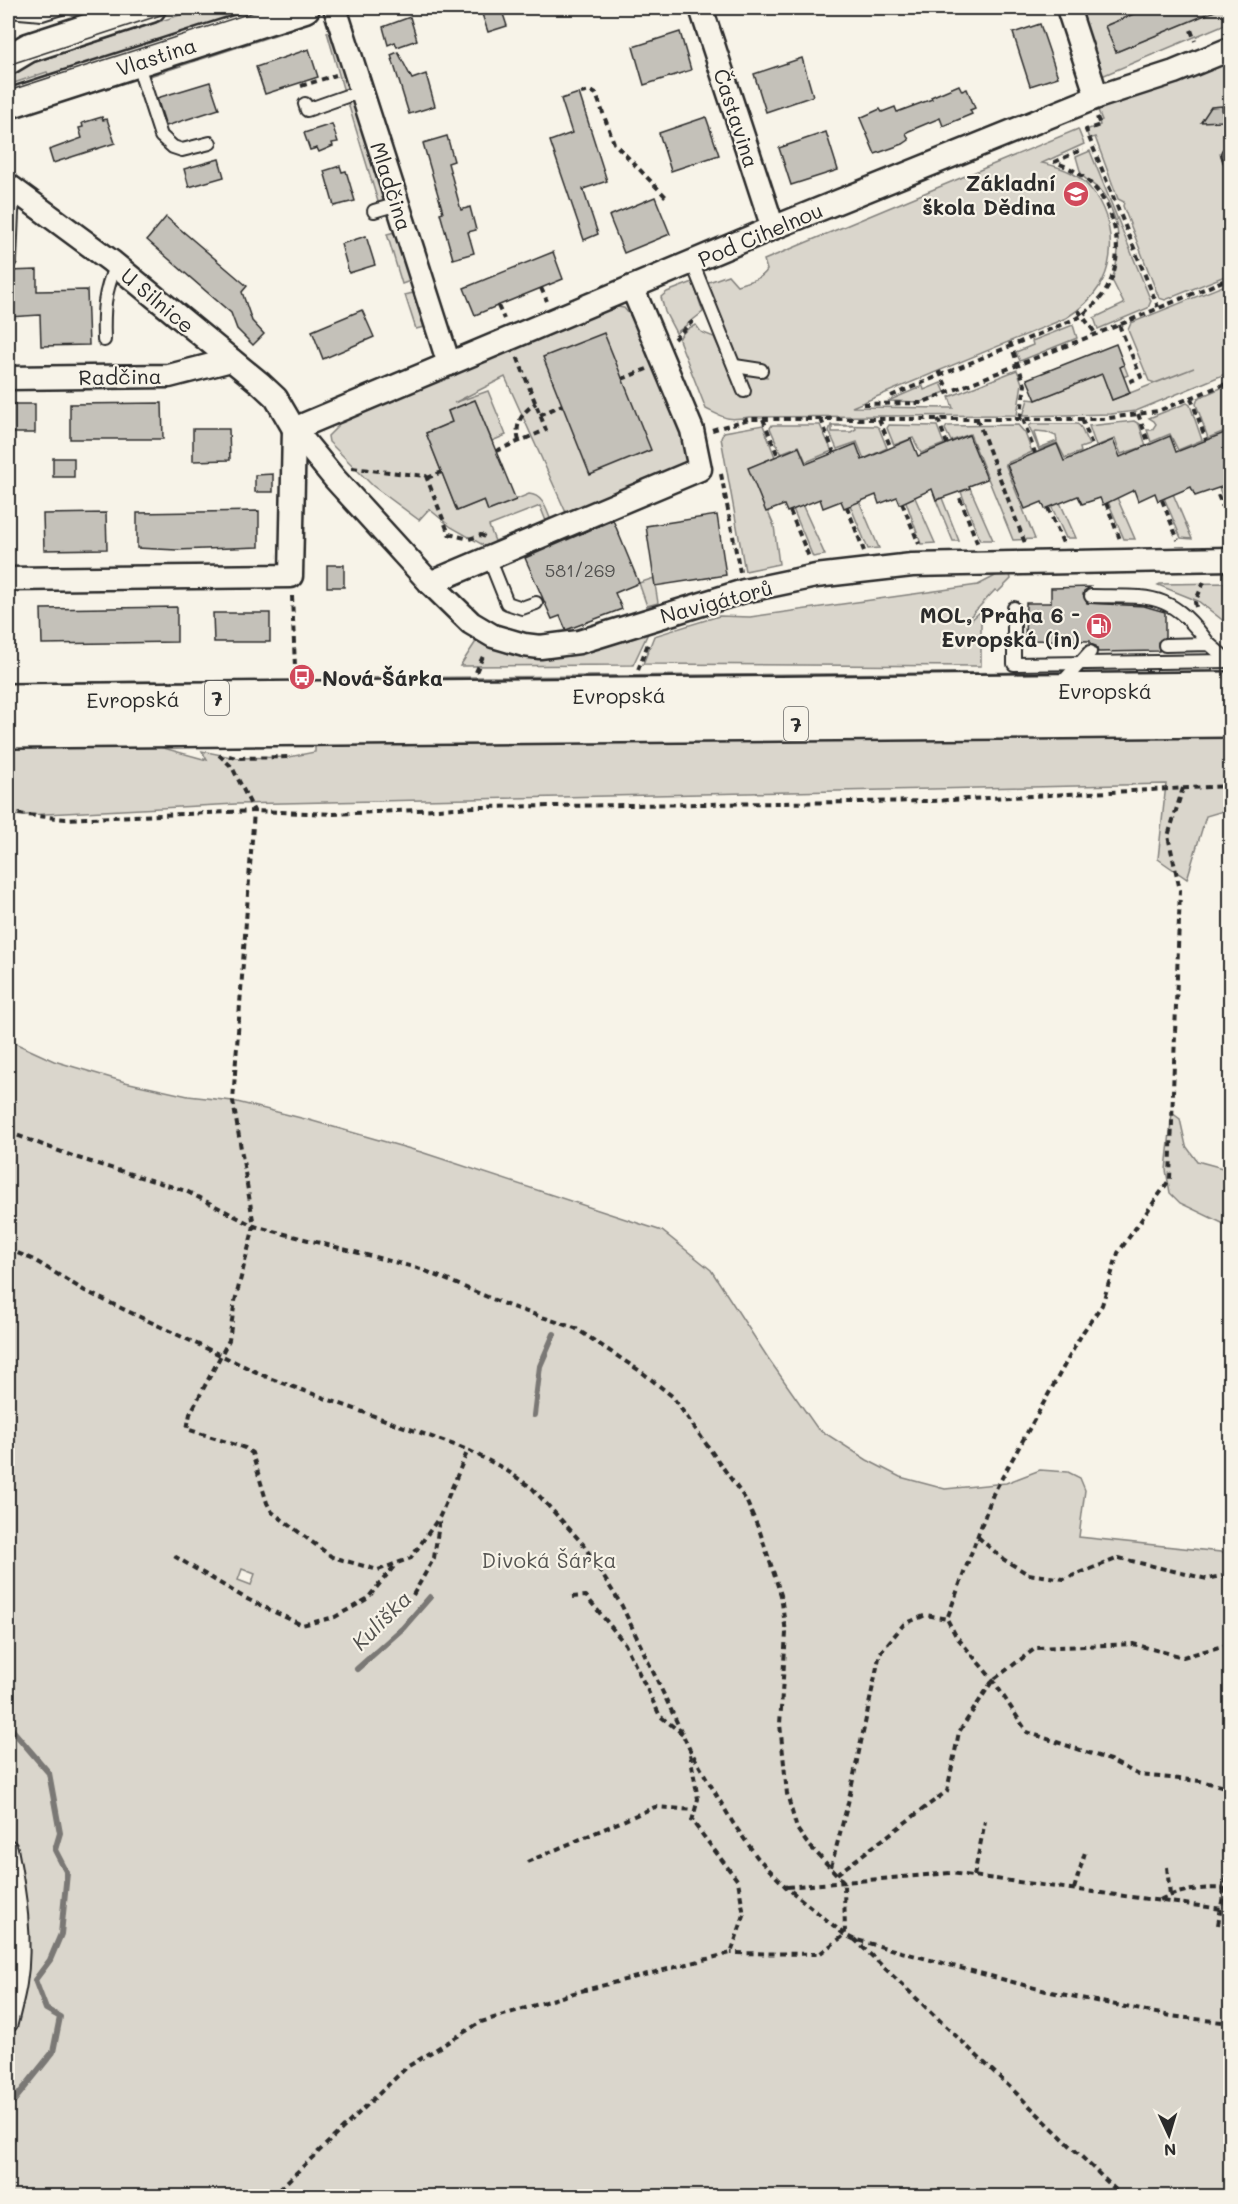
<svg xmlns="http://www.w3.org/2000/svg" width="1238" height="2204" viewBox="0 0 1238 2204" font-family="Mali,sans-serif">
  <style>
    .green { fill: #dad6cc; stroke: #82807c; stroke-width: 1.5; fill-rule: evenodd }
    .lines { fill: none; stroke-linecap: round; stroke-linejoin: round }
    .stream { stroke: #7a7874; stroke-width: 6 }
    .building { fill: #c4c1b9; stroke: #2b2b2b; stroke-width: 1.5 }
    .service-casing { stroke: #2b2b2b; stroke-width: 16 }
    .pedestrian-casing { stroke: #2b2b2b; stroke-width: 22 }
    .minor-casing { stroke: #2b2b2b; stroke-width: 27 }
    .tertiary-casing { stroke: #2b2b2b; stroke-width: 33 }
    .primary-casing { stroke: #2b2b2b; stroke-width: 38 }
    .path { stroke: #2b2b2b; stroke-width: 4; stroke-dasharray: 6 4.5; stroke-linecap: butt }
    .service { stroke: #f7f3e8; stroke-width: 12 }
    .pedestrian { stroke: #f7f3e8; stroke-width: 18 }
    .minor { stroke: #f7f3e8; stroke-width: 22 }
    .tertiary { stroke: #f7f3e8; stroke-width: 28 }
    .primary { stroke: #f7f3e8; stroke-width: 33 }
    .tram { stroke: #2b2b2b; stroke-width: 1.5 }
    .labels { text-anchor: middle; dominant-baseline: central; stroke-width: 4.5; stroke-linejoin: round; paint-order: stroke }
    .number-label { font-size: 18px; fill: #51504e }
    .shield { fill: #f7f3e8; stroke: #686764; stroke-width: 1.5 }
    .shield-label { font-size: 20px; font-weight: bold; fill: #2b2b2b }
    .street-label { font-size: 21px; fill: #2b2b2b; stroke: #f7f3e8 }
    .poi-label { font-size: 21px; font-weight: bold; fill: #2b2b2b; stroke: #f7f3e8; text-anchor: end }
    .park-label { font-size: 21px; fill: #575653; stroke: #f7f3e8 }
    .water-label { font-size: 22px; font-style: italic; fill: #53524f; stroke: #f7f3e8 }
  </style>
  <rect width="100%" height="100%" fill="#f7f3e8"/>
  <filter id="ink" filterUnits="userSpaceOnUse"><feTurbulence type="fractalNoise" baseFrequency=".0167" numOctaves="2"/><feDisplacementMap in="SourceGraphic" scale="12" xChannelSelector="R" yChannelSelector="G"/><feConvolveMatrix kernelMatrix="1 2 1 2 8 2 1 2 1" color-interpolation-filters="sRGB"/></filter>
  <g filter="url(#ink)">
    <g class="green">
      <path d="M 201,8 L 274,8 L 50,79 L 47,72 L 8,85 L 8,71 Z"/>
      <path d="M 1080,8 L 1090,8 L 1093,14 L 1109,8 L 1148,8 L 1105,26 L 1116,52 L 1216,10 L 1215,8 L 1230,8 L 1230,22 L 1102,76 Z"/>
      <path d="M 287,20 L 290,30 L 147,77 L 146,65 Z"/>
      <path d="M 334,29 L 351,90 L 344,92 L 327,32 Z"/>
      <path d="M 1230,58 L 1230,149 L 1220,153 L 1230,180 L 1230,274 L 1165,300 L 1159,298 L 1123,206 L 1124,202 L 1118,199 L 1095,137 L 1089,139 L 1086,130 L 1100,125 L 1099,121 L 1102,120 L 1097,108 Z"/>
      <path d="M 356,100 L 386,203 L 379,205 L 348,103 Z"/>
      <path d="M 1078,129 L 1084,144 L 1042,163 C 1052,165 1062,168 1072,173 C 1109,194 1122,251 1099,287 C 1091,300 1079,310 1066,318 L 852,407 L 953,408 L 949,397 L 1017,370 L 1022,383 L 1017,415 L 749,417 C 726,421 725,418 706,409 L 679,340 C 681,333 689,327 696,325 L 701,332 L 714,337 L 741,398 L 749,394 L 743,375 L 767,377 L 760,366 L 731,358 L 706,283 L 728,275 L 737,285 C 748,281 761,280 767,270 L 764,260 Z"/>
      <path d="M 1090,151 L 1151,301 L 1148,308 L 1098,329 L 1094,318 L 1124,304 L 1112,280 C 1122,250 1121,221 1103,194 C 1098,186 1087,182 1082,175 C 1079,170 1078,162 1076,157 Z"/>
      <path d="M 395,232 L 410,281 L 402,284 L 387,234 Z"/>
      <path d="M 693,282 L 703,312 L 676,333 L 665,312 L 661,297 L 667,292 Z"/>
      <path d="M 1230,283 L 1230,372 L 1136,411 L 1111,414 L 1023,416 L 1028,399 L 1036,400 L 1124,365 L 1128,375 L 1106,384 L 1112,400 L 1194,368 L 1155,383 L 1149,381 L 1128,330 L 1131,323 Z"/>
      <path d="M 413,293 L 424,327 L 416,329 L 405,295 Z"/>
      <path d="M 610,306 L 624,308 L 634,320 L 689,454 L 690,460 L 684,469 L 568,517 L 505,377 L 454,403 L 488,391 L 506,435 L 492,441 L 475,400 L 448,411 L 452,422 L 426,433 L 457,511 L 484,500 L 488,511 L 529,494 C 544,495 547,512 552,523 L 490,549 L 451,527 L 429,509 L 419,520 L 373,486 L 329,442 L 328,436 L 338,426 L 335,423 ZM 540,506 L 546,521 L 495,541 L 489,526 Z"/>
      <path d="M 1073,325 L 1077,338 L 1020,361 L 1016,352 L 1033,345 L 1032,341 Z"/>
      <path d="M 941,383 L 945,392 L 921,402 L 888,401 L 923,386 L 924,390 Z"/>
      <path d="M 1230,384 L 1230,438 L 1227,430 L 1208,438 L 1196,404 L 1198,398 Z"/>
      <path d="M 1187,403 L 1190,405 L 1202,440 L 1178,450 L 1170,434 L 1151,442 L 1147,430 L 1152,430 L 1156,424 L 1154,421 L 1149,418 Z"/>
      <path d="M 1134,421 L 1139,424 L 1146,446 L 1121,454 L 1115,439 L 1096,446 L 1089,426 Z"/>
      <path d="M 1032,424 L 1077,424 L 1080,426 L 1089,445 L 1080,448 L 1081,452 L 1065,458 L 1057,443 L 1039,450 L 1029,426 ZM 1036,431 L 1046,432 L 1056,436 L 1057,441 L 1039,448 L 1034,433 Z"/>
      <path d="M 763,425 L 775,457 L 749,468 L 774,526 L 779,564 L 745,571 L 721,438 L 724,432 Z"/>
      <path d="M 772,425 L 820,425 L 832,451 L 806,462 L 799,446 L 781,453 L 770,428 Z"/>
      <path d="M 831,425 L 876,426 L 879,428 L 887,448 L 864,459 L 857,442 L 837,449 L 829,431 ZM 832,426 L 855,426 L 856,429 L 851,432 L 832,432 Z"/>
      <path d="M 889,425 L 937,426 L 944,444 L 921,453 L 913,438 L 894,445 L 887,428 Z"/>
      <path d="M 1018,425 L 1025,433 L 1032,452 L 1005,464 L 1035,539 L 1013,540 L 970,434 L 951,441 L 945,429 L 947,426 Z"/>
      <path d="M 1228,485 L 1230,490 L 1230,515 L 1219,488 Z"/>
      <path d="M 970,488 L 993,540 L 980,540 L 961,492 Z"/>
      <path d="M 1171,489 L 1192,539 L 1181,538 L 1162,493 Z"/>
      <path d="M 913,493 L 935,543 L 921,544 L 904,496 Z"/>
      <path d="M 1115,493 L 1135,539 L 1124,539 L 1106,497 Z"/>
      <path d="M 857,496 L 879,548 L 868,549 L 848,500 Z"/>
      <path d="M 942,498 L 959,541 L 953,541 L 936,500 Z"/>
      <path d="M 1058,498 L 1076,538 L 1066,538 L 1049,501 Z"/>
      <path d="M 800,500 L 825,555 L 813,557 L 791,504 Z"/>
      <path d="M 1009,569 L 1011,579 L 998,592 L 995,590 L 966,621 L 968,623 L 981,611 L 981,666 L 643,664 L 654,636 L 719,616 L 750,617 L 978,585 Z"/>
      <path d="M 654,578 L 658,603 L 647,606 L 639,583 Z"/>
      <path d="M 1230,583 L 1230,626 L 1198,601 L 1158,585 L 1160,584 Z"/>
      <path d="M 650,629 L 633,665 L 460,666 L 477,640 C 489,645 503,653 516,656 C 563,664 607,644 650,629 Z"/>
      <path d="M 1061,672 L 1054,678 L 377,683 L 360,678 Z"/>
      <path d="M 156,681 L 155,686 L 8,688 L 8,683 Z"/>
      <path d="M 167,681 L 258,681 L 257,685 L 167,686 Z"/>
      <path d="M 1230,731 L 1230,809 L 1206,816 L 1187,879 L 1158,859 L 1166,784 L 236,804 L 8,816 L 8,743 L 155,742 L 156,746 L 207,760 L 202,751 L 236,758 L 289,757 L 315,752 L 315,745 L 336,739 Z"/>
      <path d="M 8,1040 L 54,1061 L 125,1082 L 188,1096 L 233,1101 L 309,1120 L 421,1152 L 662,1231 L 711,1270 L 768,1358 L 817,1428 L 867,1460 L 900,1477 L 945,1489 L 1006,1483 L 1040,1470 L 1068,1472 L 1080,1478 L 1085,1490 L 1079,1537 L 1230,1553 L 1230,2196 L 8,2196 L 8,2037 L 24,1987 L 28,1954 L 24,1882 L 15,1845 L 8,1845 ZM 242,1569 L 255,1574 L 251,1585 L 238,1580 Z"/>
      <path d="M 1172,1113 L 1180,1119 L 1186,1146 L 1197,1161 L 1230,1170 L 1230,1223 L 1222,1223 L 1180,1203 L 1170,1193 L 1166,1170 Z"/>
      <path d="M 8,1902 L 11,1954 L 8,1979 Z"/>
    </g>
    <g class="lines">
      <g class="stream">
        <path d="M 534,1415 L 540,1366 L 554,1334"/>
        <path d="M 357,1669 L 403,1628 L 430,1597"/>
        <path d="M 8,1725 L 49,1773 L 60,1833 L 55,1850 L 67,1873 L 61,1934 L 50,1960 L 35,1980 L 46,2009 L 60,2017 L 53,2052 L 8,2108"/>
      </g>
    </g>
    <g class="building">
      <path d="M 480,8 L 501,8 L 507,26 L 488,32 Z"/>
      <path d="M 1148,8 L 1222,8 L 1116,52 L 1105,26 Z"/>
      <path d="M 410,17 L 417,40 L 397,47 L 395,42 L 388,45 L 383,27 Z"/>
      <path d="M 1040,24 L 1058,77 L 1030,86 L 1013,33 Z"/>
      <path d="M 680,32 L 691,70 L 644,85 L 633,47 Z"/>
      <path d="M 309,49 L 318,77 L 265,94 L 256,67 Z"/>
      <path d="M 398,52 L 412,79 L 426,74 L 435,106 L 409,114 L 391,55 Z"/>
      <path d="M 802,58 L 813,96 L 766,112 L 754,74 Z"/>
      <path d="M 210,82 L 219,109 L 166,126 L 157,98 Z"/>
      <path d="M 959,85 L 962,91 L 967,89 L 975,108 L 970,110 L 972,114 L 943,126 L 940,118 L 909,131 L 906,133 L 909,140 L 903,144 L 875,154 L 860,118 L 880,109 L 882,112 L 895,107 L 897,112 L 932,99 L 931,97 Z"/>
      <path d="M 579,93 L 607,181 L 583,189 L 598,234 L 584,240 L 550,141 L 572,133 L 561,99 Z"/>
      <path d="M 1222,106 L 1223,121 L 1201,122 L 1211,107 Z"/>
      <path d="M 102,117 L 103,120 L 107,119 L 115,143 L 53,163 L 49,150 L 82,138 L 79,128 L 83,127 L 82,123 Z"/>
      <path d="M 706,117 L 719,155 L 671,171 L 659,133 Z"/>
      <path d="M 332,124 L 338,142 L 332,143 L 333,146 L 319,152 L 317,148 L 310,150 L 304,133 Z"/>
      <path d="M 826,132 L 838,170 L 791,185 L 779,148 Z"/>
      <path d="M 447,136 L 454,161 L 448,163 L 461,210 L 470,207 L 476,230 L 468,232 L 474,253 L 453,259 L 440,213 L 443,212 L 423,143 Z"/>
      <path d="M 219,159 L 224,177 L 189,187 L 184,169 Z"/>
      <path d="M 340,166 L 342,172 L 346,171 L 355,201 L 334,206 L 324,171 Z"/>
      <path d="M 655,197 L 670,234 L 624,253 L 609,216 Z"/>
      <path d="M 166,217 L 247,286 L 242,292 L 252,321 L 264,334 L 253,345 L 237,329 L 231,313 L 147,240 Z"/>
      <path d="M 366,236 L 375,265 L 349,273 L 341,244 Z"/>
      <path d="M 553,252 L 563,279 L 475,315 L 464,288 Z"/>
      <path d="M 37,270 L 37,291 L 87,290 L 89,345 L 41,346 L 40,315 L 8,317 L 8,271 Z"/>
      <path d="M 362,310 L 374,337 L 323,359 L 312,331 Z"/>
      <path d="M 604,333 L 651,450 L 590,475 L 543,357 Z"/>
      <path d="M 1116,344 L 1124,365 L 1120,367 L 1130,393 L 1112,400 L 1102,374 L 1036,400 L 1027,379 Z"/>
      <path d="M 475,400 L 516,500 L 488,511 L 484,500 L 457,511 L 426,433 L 452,422 L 448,411 Z"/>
      <path d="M 162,403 L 163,439 L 70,439 L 70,404 Z"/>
      <rect x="8" y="404" width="27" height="29"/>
      <path d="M 193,429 L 229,429 L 230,460 L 193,461 Z"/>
      <path d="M 1227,432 L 1230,441 L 1230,484 L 1195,496 L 1191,487 L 1158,501 L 1155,493 L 1138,501 L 1134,490 L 1103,505 L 1100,498 L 1082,504 L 1078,496 L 1045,509 L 1042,502 L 1025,509 L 1007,465 L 1057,444 L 1064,461 L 1113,440 L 1120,457 L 1170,436 L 1176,452 Z"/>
      <path d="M 969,435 L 987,479 L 969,486 L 970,488 L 936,500 L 932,489 L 900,504 L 897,497 L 879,504 L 876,495 L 844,508 L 841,501 L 823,508 L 820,499 L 787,512 L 784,505 L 766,512 L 748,468 L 799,447 L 806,464 L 856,444 L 862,460 L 911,439 L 918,456 Z"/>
      <rect x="53" y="458" width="21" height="19"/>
      <path d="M 273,474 L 273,492 L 255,492 L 255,475 Z"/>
      <path d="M 259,511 L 259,547 L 177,550 L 137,548 L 137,513 Z"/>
      <path d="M 106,513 L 107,549 L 44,550 L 43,514 Z"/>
      <path d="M 717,515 L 726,575 L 655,586 L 646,526 Z"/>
      <path d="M 613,520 L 639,583 L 615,593 L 622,609 L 566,630 L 560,616 L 552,619 L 525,558 Z"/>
      <rect x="327" y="565" width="17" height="22"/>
      <path d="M 1090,587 L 1084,591 L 1083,595 L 1087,603 L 1144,606 L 1165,612 L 1165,637 L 1158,642 L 1159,651 L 1098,652 L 1096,646 L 1090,644 L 1090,641 L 1025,640 L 1026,603 L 1051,603 L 1051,588 Z"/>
      <path d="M 177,607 L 177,642 L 42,644 L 41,609 Z"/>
      <path d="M 213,613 L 270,613 L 270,642 L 214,642 Z"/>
    </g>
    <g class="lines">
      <g class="service-casing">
        <g id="service">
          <path d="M 8,11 L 42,14 L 61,8"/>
          <path d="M 137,62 L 161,136 L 173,147 L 182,150 L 210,143"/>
          <path d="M 305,104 L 307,110 L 361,91"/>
          <path d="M 1230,153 L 1228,154 L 1230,160"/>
          <path d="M 374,211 L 398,204"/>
          <path d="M 10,261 L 12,212 L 15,191"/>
          <path d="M 692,262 L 744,391"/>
          <path d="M 104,340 C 103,310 104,292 116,265"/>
          <path d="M 735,366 L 761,370"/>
          <path d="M 489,558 L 507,603 L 522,608 L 536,603"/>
          <path d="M 1091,596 C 1152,597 1170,591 1209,644"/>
          <path d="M 1014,608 L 1014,664 L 1229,661"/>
          <path d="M 1165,645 L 1209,644 L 1230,662"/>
          <path d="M 1060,685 L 1090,652"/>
        </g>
      </g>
      <g class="pedestrian-casing">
        <path id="pedestrian" d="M 8,1849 C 16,1890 24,1941 17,1983 C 15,1996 11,2010 8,2023"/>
      </g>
      <g class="minor-casing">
        <g id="minor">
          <path d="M 335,8 L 449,364"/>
          <path d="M 701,8 L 773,228"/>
          <path d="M 1068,8 L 1097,97"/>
          <path d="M 8,185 L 111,261 L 261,384 L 276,398 L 294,429 L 335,479 L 430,583 L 471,623 L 493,636 L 524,645 L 540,647 L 579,642 L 744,591 L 816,576 L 912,565 L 1230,559"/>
          <path d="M 8,378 L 169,376 L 231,360"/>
          <path d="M 294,429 L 773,228 L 1097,97 L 1174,72 L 1230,49"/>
          <path d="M 8,579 L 291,576 L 294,429"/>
          <path d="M 430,583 L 700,469 L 692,430 L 632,287"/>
        </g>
      </g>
      <g class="tertiary-casing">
        <g id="tertiary">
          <path d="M 8,60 L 28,48 L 151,8"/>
          <path d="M 8,104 L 305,8"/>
        </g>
      </g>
      <g class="primary-casing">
        <g id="primary">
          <path d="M 8,701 L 1230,689"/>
          <path d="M 8,731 L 1230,720"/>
        </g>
      </g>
      <g class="path">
        <path d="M 1191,30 L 1195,41"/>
        <path d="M 301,86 L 336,75"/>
        <path d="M 581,93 L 591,91 L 596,94 L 614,143 L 666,197"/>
        <path d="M 1097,117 L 1100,125 L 1086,130 L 1158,307"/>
        <path d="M 541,288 L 547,301"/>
        <path d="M 498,306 L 504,319"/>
        <path d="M 1078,310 L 1096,334"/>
        <path d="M 1119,325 L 1141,377 L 1126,383"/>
        <path d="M 674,339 L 693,321"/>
        <path d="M 1010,342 L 1025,385 L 1020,419"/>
        <path d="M 939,371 L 949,392"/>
        <path d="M 622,379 L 647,369"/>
        <path d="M 891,396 L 1082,316 C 1090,308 1099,301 1105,292 C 1129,254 1115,195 1076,172 C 1070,168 1062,165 1055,162 L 1083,149"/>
        <path d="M 1191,398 L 1206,440"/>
        <path d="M 863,404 L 921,403 L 1119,325 L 1230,278"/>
        <path d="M 1138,414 L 1149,444"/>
        <path d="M 540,415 L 562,405"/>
        <path d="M 763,419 L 778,456"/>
        <path d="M 821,419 L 834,453"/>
        <path d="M 879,419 L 891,448"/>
        <path d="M 938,419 L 947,444"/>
        <path d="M 977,419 L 1025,543"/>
        <path d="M 1023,419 L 1035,453"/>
        <path d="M 1082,419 L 1093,448"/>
        <path d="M 712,430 L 749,419 L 1103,419 L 1158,411 L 1230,382"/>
        <path d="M 519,441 C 514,424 522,412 536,403"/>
        <path d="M 496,451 L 546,430 L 517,356"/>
        <path d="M 352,468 L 426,476 L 449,534 L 469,539 L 481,535 L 485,537"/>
        <path d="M 721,474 L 740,572"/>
        <path d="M 427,478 L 442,472"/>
        <path d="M 1218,495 L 1230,525"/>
        <path d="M 960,498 L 978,545"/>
        <path d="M 1162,500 L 1178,540"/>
        <path d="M 902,503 L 919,544"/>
        <path d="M 1106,503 L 1121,542"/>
        <path d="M 847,507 L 864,551"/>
        <path d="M 1048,508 L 1063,543"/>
        <path d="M 790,511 L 809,557"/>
        <path d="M 292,596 L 295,667"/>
        <path d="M 1196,607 L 1195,602 L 1205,580"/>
        <path d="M 638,670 L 649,641"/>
        <path d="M 476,672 L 484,654"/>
        <path d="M 219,755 L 232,767 L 254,811 L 233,1101 L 254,1226 L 235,1301 L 229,1340 L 190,1414 L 187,1429 L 245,1448 L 252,1453 L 267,1503 L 272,1512 L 332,1557 L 378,1570 L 411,1558 L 440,1516 L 468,1450"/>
        <path d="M 229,756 L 236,758 L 289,757"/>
        <path d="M 1183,788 L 1168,836 L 1180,890 L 1170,1179 L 1118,1253 L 1102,1305 L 1083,1332 L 993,1494 L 947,1619 L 956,1636 L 993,1680 L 1027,1732 L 1110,1760 L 1139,1775 L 1200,1781 L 1230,1788"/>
        <path d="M 8,813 L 66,819 L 254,811 L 333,814 L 477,807 L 930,801 L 1230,786"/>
        <path d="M 8,1132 L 78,1158 L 186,1191 L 254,1226 L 421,1269 L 509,1306 L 575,1328 L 643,1373 L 672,1396 L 746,1500 L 760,1532 L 781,1595 L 786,1633 L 780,1724 L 787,1794 L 797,1829 L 807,1843 L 844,1882 L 845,1935 L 819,1954 L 731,1953"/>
        <path d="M 8,1249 L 34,1260 L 85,1291 L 269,1378 L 468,1450 L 503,1468 L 532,1488 L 583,1544 L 622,1606 L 690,1750 L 733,1823 L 757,1857 L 786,1887 L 845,1935 L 853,1939 L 1046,1991 L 1171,2016 L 1230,2023"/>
        <path d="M 978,1537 L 1003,1559 L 1028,1574 L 1064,1579 L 1119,1558 L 1207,1579 L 1222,1576 L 1230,1579"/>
        <path d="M 174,1556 L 245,1598 L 302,1625 L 335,1617 L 367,1599 L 396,1564"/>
        <path d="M 413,1595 L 434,1558 L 440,1517"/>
        <path d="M 572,1597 L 586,1596 L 625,1644 L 660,1716 L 684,1735"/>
        <path d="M 527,1862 L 655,1807 L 695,1810"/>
        <path d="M 831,1867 L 848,1803 L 880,1653 L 904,1624 L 926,1615 L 947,1619"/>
        <path d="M 1167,1867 L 1170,1895"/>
        <path d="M 837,1874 L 947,1791 L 959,1732 L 993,1680 L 1036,1648 L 1133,1644 L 1183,1657 L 1230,1644"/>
        <path d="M 974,1876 L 985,1821"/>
        <path d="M 787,1887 L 950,1873 L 1230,1910"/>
        <path d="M 1074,1889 L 1086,1849"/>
        <path d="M 1160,1900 C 1181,1889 1207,1887 1230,1889"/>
        <path d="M 1218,1925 L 1227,1872"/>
        <path d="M 854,1939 L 1014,2091 L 1122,2196"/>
        <path d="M 272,2196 L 407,2067 L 481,2022 L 577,1992 L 731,1953 L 744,1915 L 738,1881 L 692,1821 L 698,1799 L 690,1754"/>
      </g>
      <use href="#service" class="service"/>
      <use href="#pedestrian" class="pedestrian"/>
      <use href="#minor" class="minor"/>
      <use href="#tertiary" class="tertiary"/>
      <use href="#primary" class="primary"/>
      <g class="tram">
        <path d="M 8,65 L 182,8"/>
        <path d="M 8,91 L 266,8"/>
      </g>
    </g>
  </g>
  <defs>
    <g id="school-disc" transform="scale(1.35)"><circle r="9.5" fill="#d1495b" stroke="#f7f3e8"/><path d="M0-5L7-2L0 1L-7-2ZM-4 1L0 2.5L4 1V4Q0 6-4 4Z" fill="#fff"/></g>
    <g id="fuel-disc" transform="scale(1.35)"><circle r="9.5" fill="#d1495b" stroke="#f7f3e8"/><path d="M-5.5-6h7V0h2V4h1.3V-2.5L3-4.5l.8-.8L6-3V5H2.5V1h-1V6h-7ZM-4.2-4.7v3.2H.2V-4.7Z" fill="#fff"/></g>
    <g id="bus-disc" transform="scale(1.35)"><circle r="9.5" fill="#d1495b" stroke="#f7f3e8"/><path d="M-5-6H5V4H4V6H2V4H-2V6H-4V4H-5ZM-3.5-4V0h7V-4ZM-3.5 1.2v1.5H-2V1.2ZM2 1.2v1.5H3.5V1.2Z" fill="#fff"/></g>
  </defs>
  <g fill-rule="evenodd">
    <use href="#school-disc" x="1076" y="194"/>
    <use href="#fuel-disc" x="1099" y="626"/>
    <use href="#bus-disc" x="302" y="677"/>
  </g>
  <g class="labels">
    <g class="number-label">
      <text x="580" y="570">581/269</text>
    </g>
    <g class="shield">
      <rect x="205" y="681" width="24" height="34" rx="4.5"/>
      <rect x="784" y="707" width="24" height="34" rx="4.5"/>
    </g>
    <g class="shield-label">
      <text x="217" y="698">7</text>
      <text x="796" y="724">7</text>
    </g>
    <g class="street-label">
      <text transform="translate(156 56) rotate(-18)">Vlastina</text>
      <text transform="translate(737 118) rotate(72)">Častavina</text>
      <text transform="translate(392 186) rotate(72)">Mladčina</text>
      <text transform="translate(760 234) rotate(-23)">Pod Cihelnou</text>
      <text transform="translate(158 300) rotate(40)">U Silnice</text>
      <text transform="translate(120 376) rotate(-1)">Radčina</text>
      <text transform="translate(716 601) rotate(-15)">Navigátorů</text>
      <text x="1105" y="690">Evropská</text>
      <text transform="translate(619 695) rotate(-1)">Evropská</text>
      <text transform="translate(133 699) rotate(-1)">Evropská</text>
    </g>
    <g class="poi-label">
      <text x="1056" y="182">Základní<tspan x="1056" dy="24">škola Dědina</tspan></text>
      <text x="1080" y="614">MOL, Praha 6 -<tspan x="1080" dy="24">Evropská (in)</tspan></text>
      <text x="322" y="677" text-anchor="start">Nová Šárka</text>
    </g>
    <g class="park-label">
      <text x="549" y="1559">Divoká Šárka</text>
    </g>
    <g class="water-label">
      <text transform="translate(381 1620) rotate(-45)">Kuliška</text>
    </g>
  </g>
  <rect width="1238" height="2204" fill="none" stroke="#f7f3e8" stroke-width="30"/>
  <rect x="15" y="15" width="1208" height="2174" fill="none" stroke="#2b2b2b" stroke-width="2" filter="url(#ink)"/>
  <g transform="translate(1169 2135) rotate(176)" stroke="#f7f3e8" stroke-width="4.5" paint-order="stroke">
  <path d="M0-4.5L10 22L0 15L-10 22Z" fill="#2b2b2b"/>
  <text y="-9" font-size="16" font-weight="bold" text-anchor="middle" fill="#2b2b2b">N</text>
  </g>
</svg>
